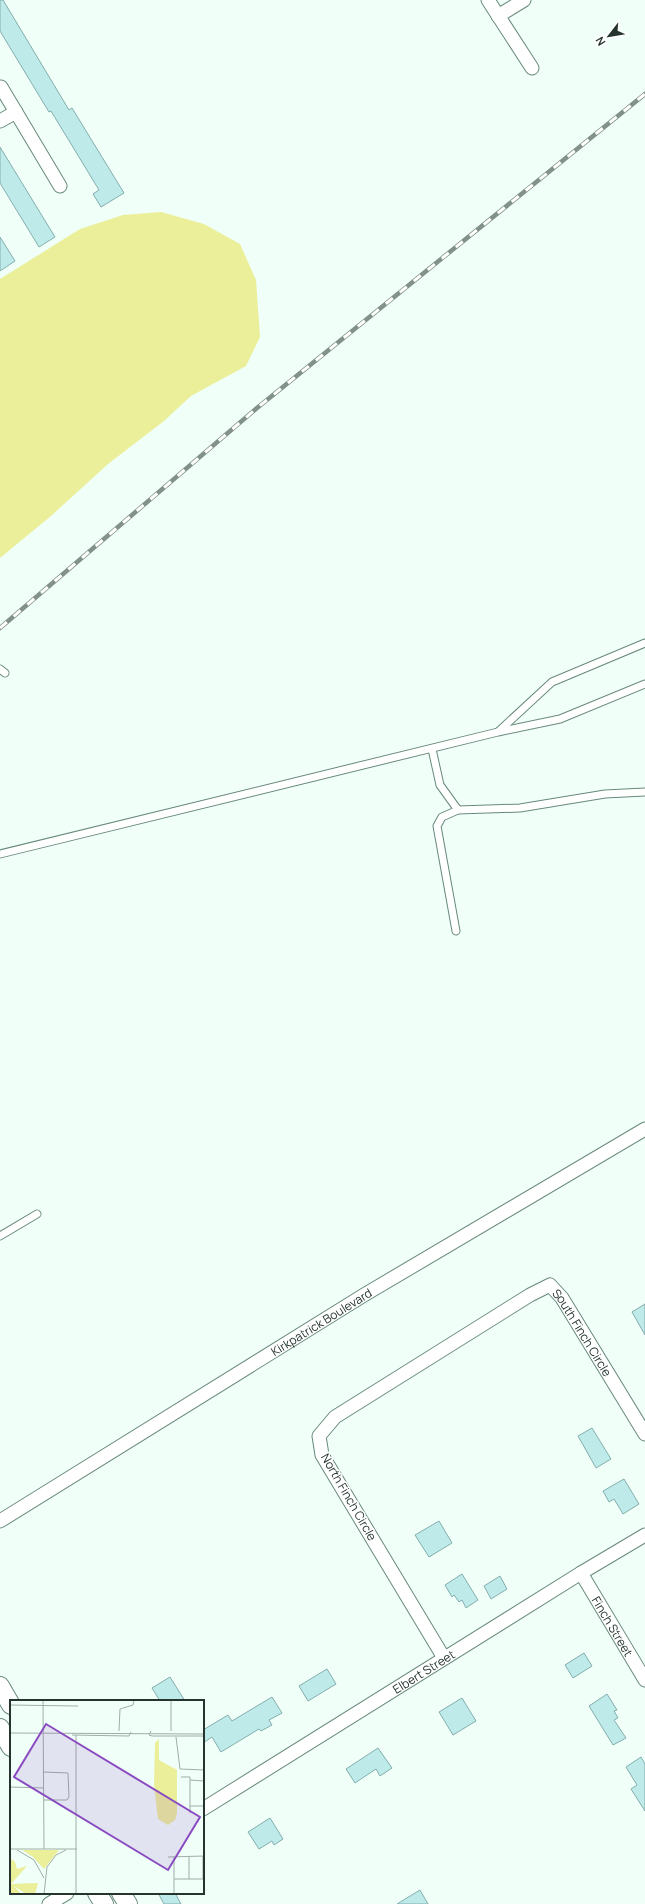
<svg xmlns="http://www.w3.org/2000/svg" width="645" height="1904" viewBox="0 0 645 1904" font-family="Manrope,sans-serif">
  <style>
    .green { fill: #ebef99 }
    .building { fill: #beeae9; stroke: #84aead }
    .lines { fill: none; stroke-linecap: round; stroke-linejoin: round }
    .service-casing { stroke: #688a7b; stroke-width: 9 }
    .minor-casing { stroke: #688a7b; stroke-width: 15 }
    .secondary-casing { stroke: #688a7b; stroke-width: 20 }
    .service { stroke: #fff; stroke-width: 7 }
    .minor { stroke: #fff; stroke-width: 13 }
    .secondary { stroke: #fff; stroke-width: 18 }
    .rail-casing { stroke: #82918a; stroke-width: 4.5 }
    .rail { stroke: #fff; stroke-width: 3; stroke-dasharray: 9; stroke-linecap: butt }
    .labels { text-anchor: middle; dominant-baseline: central; stroke-width: 3; stroke-linejoin: round; paint-order: stroke }
    .street-label { font-size: 12px; fill: #25342e; stroke: #fff }
    .inset-road { fill: none; stroke: #9faea7; stroke-width: 1 }
    .view { fill: #8a4bc1; fill-opacity: 0.15; stroke: #8a4bc1; stroke-width: 2 }
    .inset-edge { fill: none; stroke: #25342e; stroke-width: 2 }
  </style>
  <rect width="100%" height="100%" fill="#f0fff8"/>
  <path class="green" d="M 161,212 L 204,224 L 240,244 L 256,280 L 260,337 L 246,366 L 191,396 L 164,421 L 108,464 L 51,516 L 0,558 L 0,279 L 80,229 L 123,215 Z"/>
  <g class="building">
    <path d="M 0,0 L 3,0 L 69,110 L 72,108 L 124,193 L 101,207 L 93,194 L 99,190 L 51,111 L 49,112 L 0,31 Z"/>
    <path d="M 0,147 L 55,237 L 39,247 L 0,183 Z"/>
    <path d="M 0,237 L 15,261 L 0,271 Z"/>
    <path d="M 645,1304 L 645,1335 L 632,1312 Z"/>
    <path d="M 592,1428 L 611,1459 L 596,1468 L 578,1436 Z"/>
    <path d="M 624,1479 L 639,1504 L 623,1514 L 614,1499 L 609,1502 L 603,1491 Z"/>
    <path d="M 439,1521 L 452,1543 L 429,1557 L 415,1535 Z"/>
    <path d="M 462,1574 L 478,1600 L 466,1608 L 462,1600 L 459,1602 L 454,1595 L 452,1597 L 445,1585 Z"/>
    <path d="M 500,1576 L 507,1589 L 491,1599 L 484,1586 Z"/>
    <path d="M 584,1653 L 592,1666 L 573,1678 L 565,1665 Z"/>
    <path d="M 327,1669 L 336,1684 L 308,1701 L 299,1686 Z"/>
    <path d="M 170,1677 L 185,1701 L 160,1701 L 152,1688 Z"/>
    <path d="M 607,1694 L 617,1710 L 614,1711 L 618,1718 L 614,1720 L 626,1738 L 613,1745 L 589,1706 Z"/>
    <path d="M 272,1697 L 282,1713 L 269,1720 L 272,1725 L 261,1731 L 259,1729 L 221,1752 L 212,1737 L 203,1743 L 203,1730 L 228,1715 L 232,1721 Z"/>
    <path d="M 462,1698 L 476,1721 L 453,1735 L 439,1712 Z"/>
    <path d="M 378,1748 L 392,1768 L 380,1776 L 376,1769 L 355,1783 L 346,1769 Z"/>
    <path d="M 641,1757 L 645,1764 L 645,1811 L 631,1789 L 637,1785 L 626,1767 Z"/>
    <path d="M 270,1818 L 283,1839 L 274,1845 L 272,1841 L 259,1849 L 248,1832 Z"/>
    <path d="M 420,1890 L 428,1904 L 397,1904 Z"/>
    <path d="M 158,1893 L 175,1893 L 181,1904 L 164,1904 Z"/>
  </g>
  <g class="lines">
    <g class="service-casing">
      <g id="service">
        <path d="M 0,669 L 5,673"/>
        <path d="M 499,731 L 552,682 L 645,643"/>
        <path d="M 432,749 L 440,785 L 458,810 L 442,817 L 437,826 L 456,931"/>
        <path d="M 458,810 L 520,808 L 605,794 L 645,792"/>
        <path d="M 0,854 L 498,732 L 560,719 L 645,684"/>
        <path d="M 0,1236 L 37,1214"/>
      </g>
    </g>
    <g class="minor-casing">
      <g id="minor">
        <path d="M 488,0 L 532,68"/>
        <path d="M 498,16 L 524,0"/>
        <path d="M 1,87 L 60,186"/>
        <path d="M 0,121 L 16,112"/>
        <path id="s1" d="M 0,1521 L 364,1295 L 645,1129"/>
        <path id="s2" d="M 581,1573 L 645,1680"/>
        <path id="s3" d="M 444,1658 L 322,1455 L 319,1436 L 335,1417 L 530,1295 L 550,1285 L 562,1298 L 645,1434"/>
        <path id="s4" d="M 203,1809 L 581,1573 L 645,1535"/>
        <path d="M 49,1904 L 67,1893"/>
      </g>
    </g>
    <g class="secondary-casing">
      <g id="secondary">
        <path d="M 0,1686 L 11,1705"/>
        <path d="M 0,1728 L 11,1747"/>
        <path d="M 97,1893 L 104,1904"/>
        <path d="M 121,1893 L 128,1904"/>
      </g>
    </g>
    <use href="#service" class="service"/>
    <use href="#minor" class="minor"/>
    <use href="#secondary" class="secondary"/>
    <g class="rail-casing">
      <path id="rail" d="M 0,628 L 257,408 L 645,94"/>
    </g>
    <use href="#rail" class="rail"/>
  </g>
  <g class="labels">
    <g class="street-label">
      <text stroke="none"><textPath href="#s1" startOffset="378">Kirkpatrick Boulevard</textPath></text>
      <text stroke="none"><textPath href="#s3" startOffset="591">South Finch Circle</textPath></text>
      <text transform="translate(349 1497) rotate(60)">North Finch Circle</text>
      <text stroke="none"><textPath href="#s2" startOffset="62">Finch Street</textPath></text>
      <text stroke="none"><textPath href="#s4" startOffset="260">Elbert Street</textPath></text>
    </g>
  </g>
  <g transform="translate(10 1700)">
    <rect width="194" height="194" fill="#f0fff8"/>
    <path d="M 149,39 L 149,60 L 167,70 L 167,113 L 165,120 L 158,125 L 148,119 L 144,85 L 145,43 ZM 12,150 L 49,150 L 34,169 L 23,157 ZM 0,158 L 5,162 L 7,169 L 17,166 L 1,184 L 28,183 L 25,194 L 16,194 L 4,186 L 11,194 L 0,194 Z" fill="#ebef99"/>
    <path class="inset-road" d="M 33,0 L 34,149M 161,0 L 161,31M 0,5 L 68,6M 109,31 L 110,9 L 123,5 L 124,0M 141,31 L 139,35 L 142,36 L 194,36M 0,33 L 194,34M 62,35 L 119,36 L 121,32M 166,37 L 170,69 L 194,70M 34,72 L 58,73 L 59,97 L 57,100 L 34,100M 171,77 L 180,77 L 180,113M 180,80 L 194,81M 0,87 L 34,88M 180,106 L 194,106M 0,149 L 67,149M 7,150 L 24,160 L 34,178M 158,157 L 194,156M 164,157 L 164,194M 179,157 L 179,179M 164,179 L 194,179M 193,179 L 193,156M 34,194 L 37,167 L 46,155 L 56,150M 66,194 L 66,35"/>
    <path class="view" d="M 36,24 L 190,117 L 158,170 L 4,77 Z"/>
    <rect width="194" height="194" class="inset-edge"/>
  </g>
  <g transform="translate(609 36) rotate(239)" stroke="#ffffff" stroke-width="3" paint-order="stroke">
  <path d="M0-3L7 15L0 10L-7 15Z" fill="#25342e"/>
  <text y="-6" font-size="11" font-weight="bold" text-anchor="middle" fill="#25342e">N</text>
  </g>
</svg>
